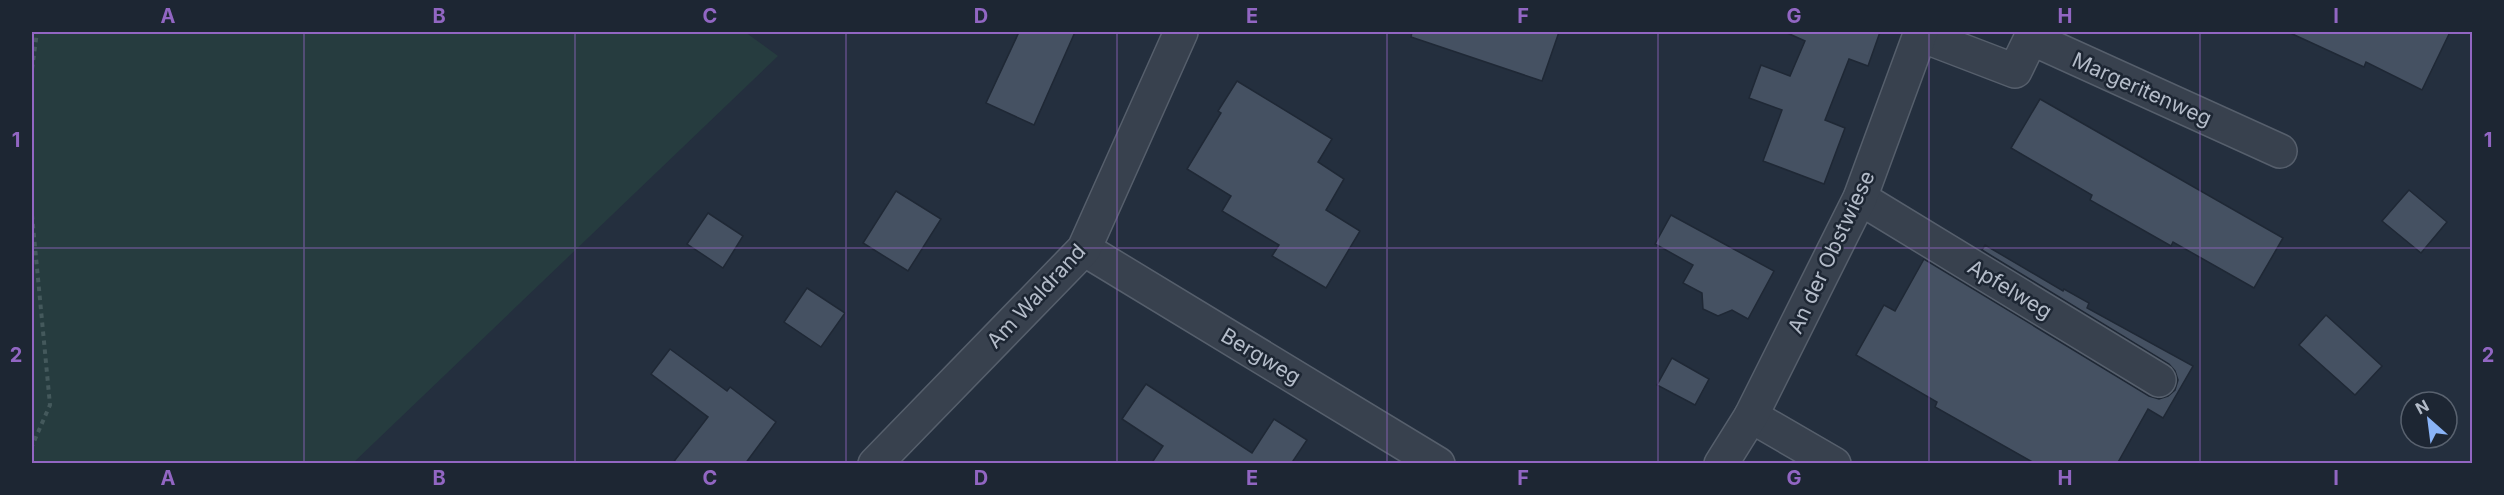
<svg xmlns="http://www.w3.org/2000/svg" width="2504" height="495" viewBox="0 0 2504 495" font-family="Inter,sans-serif">
  <style>
    .green { fill: #263c3f }
    .building { fill: #455162; stroke: #1f2835; stroke-width: 1.5 }
    .lines { fill: none; stroke-linecap: round; stroke-linejoin: round }
    .minor-casing { stroke: #565f6c; stroke-width: 36 }
    .path { stroke: #44595c; stroke-width: 4; stroke-dasharray: 4.5 4.5; stroke-linecap: butt }
    .minor { stroke: #38414e; stroke-width: 33 }
    .grid { fill: none; stroke: #9266c3; stroke-width: 1.5; stroke-opacity: 0.55 }
    .labels { text-anchor: middle; dominant-baseline: central; stroke-width: 5; stroke-linejoin: round; paint-order: stroke }
    .street-label { font-size: 21px; fill: #b4bcc9; stroke: #1d2633 }
    .neatline { fill: none; stroke: #9266c3; stroke-width: 2 }
    .grid-label { font-size: 20px; text-anchor: middle; font-weight: bold; fill: #9266c3 }
  </style>
  <rect width="100%" height="100%" fill="#242f3e"/>
  <path class="green" d="M 32,32 L 745,32 L 778,56 L 353,463 L 32,464 Z"/>
  <g class="building">
    <path d="M 1019,32 L 1075,32 L 1034,125 L 986,103 Z"/>
    <path d="M 1412,32 L 1559,32 L 1542,81 L 1411,37 Z"/>
    <path d="M 1785,32 L 1880,32 L 1868,66 L 1849,59 L 1825,120 L 1845,128 L 1824,184 L 1763,161 L 1782,110 L 1749,98 L 1761,65 L 1790,76 L 1805,41 Z"/>
    <path d="M 2288,32 L 2450,32 L 2422,90 L 2366,62 L 2364,67 Z"/>
    <path d="M 1237,81 L 1332,139 L 1318,162 L 1344,179 L 1326,210 L 1360,231 L 1326,288 L 1272,256 L 1279,245 L 1222,211 L 1231,196 L 1187,169 L 1221,113 L 1218,111 Z"/>
    <path d="M 2040,99 L 2283,238 L 2254,288 L 2173,242 L 2171,246 L 2090,200 L 2092,195 L 2011,148 Z"/>
    <path d="M 2409,190 L 2447,222 L 2421,253 L 2382,221 Z"/>
    <path d="M 896,191 L 941,219 L 908,271 L 863,243 Z"/>
    <path d="M 708,213 L 743,236 L 723,268 L 687,244 Z"/>
    <path d="M 1671,215 L 1774,271 L 1748,319 L 1732,310 L 1718,316 L 1703,309 L 1702,293 L 1683,283 L 1693,265 L 1655,244 Z"/>
    <path d="M 1985,245 L 2063,291 L 2064,289 L 2089,303 L 2087,308 L 2193,366 L 2163,418 L 2148,409 L 2117,464 L 2036,464 L 1935,407 L 1937,402 L 1856,355 L 1884,305 L 1895,311 L 1924,259 L 2149,396 L 2159,399 L 2168,396 L 2175,390 L 2178,380 L 2175,371 L 2169,364 L 1982,250 Z"/>
    <path d="M 807,288 L 845,313 L 821,347 L 784,322 Z"/>
    <path d="M 2326,315 L 2382,366 L 2355,395 L 2299,345 Z"/>
    <path d="M 670,349 L 727,391 L 730,387 L 776,422 L 745,464 L 672,464 L 708,417 L 651,374 Z"/>
    <path d="M 1672,358 L 1709,379 L 1695,405 L 1657,385 Z"/>
    <path d="M 1146,384 L 1252,453 L 1274,419 L 1307,440 L 1291,464 L 1151,464 L 1163,446 L 1122,419 Z"/>
  </g>
  <g class="lines">
    <g class="minor-casing">
      <g id="minor">
        <path d="M 1921,35 L 2015,71 L 2031,38 L 2280,151"/>
        <path d="M 1860,198 L 2159,380"/>
        <path d="M 1084,249 L 1438,464"/>
        <path d="M 1751,416 L 1834,464"/>
        <path d="M 875,464 L 1084,249 L 1181,32"/>
        <path d="M 1721,464 L 1751,416 L 1860,198 L 1921,32"/>
      </g>
    </g>
    <g class="path">
      <path d="M 32,69 L 37,32"/>
      <path d="M 32,215 L 50,405 L 32,446"/>
    </g>
    <use href="#minor" class="minor"/>
  </g>
  <path class="grid" d="M 304,32 L 304,464M 575,32 L 575,464M 846,32 L 846,464M 1117,32 L 1117,464M 1387,32 L 1387,464M 1658,32 L 1658,464M 1929,32 L 1929,464M 2200,32 L 2200,464M 32,248 L 2472,248"/>
  <g class="labels">
    <g class="street-label">
      <text transform="translate(2142 89) rotate(24)">Margeritenweg</text>
      <text transform="translate(1831 252) rotate(-65)">An der Obstwiese</text>
      <text transform="translate(2010 289) rotate(31)">Apfelweg</text>
      <text transform="translate(1036 296) rotate(-47)">Am Waldrand</text>
      <text transform="translate(1261 356) rotate(31)">Bergweg</text>
    </g>
  </g>
  <rect width="2504" height="495" fill="none" stroke="#1d2633" stroke-width="66"/>
  <g transform="translate(2429 420) rotate(332)"><circle r="28" fill="#1d2633" stroke="#59626f" stroke-width="1.5"/>
  <path d="M0-4.5L10 22L0 15L-10 22Z" fill="#8ab4f8"/>
  <text y="-9" font-size="16" font-weight="bold" text-anchor="middle" fill="#b4bcc9">N</text>
  </g>
  <rect x="33" y="33" width="2438" height="429" class="neatline"/>
  <g class="grid-label">
    <text x="168" y="23">A</text>
    <text x="439" y="23">B</text>
    <text x="710" y="23">C</text>
    <text x="981" y="23">D</text>
    <text x="1252" y="23">E</text>
    <text x="1523" y="23">F</text>
    <text x="1794" y="23">G</text>
    <text x="2065" y="23">H</text>
    <text x="2336" y="23">I</text>
    <text x="16" y="147">1</text>
    <text x="2488" y="147">1</text>
    <text x="16" y="362">2</text>
    <text x="2488" y="362">2</text>
    <text x="168" y="485">A</text>
    <text x="439" y="485">B</text>
    <text x="710" y="485">C</text>
    <text x="981" y="485">D</text>
    <text x="1252" y="485">E</text>
    <text x="1523" y="485">F</text>
    <text x="1794" y="485">G</text>
    <text x="2065" y="485">H</text>
    <text x="2336" y="485">I</text>
  </g>
</svg>
